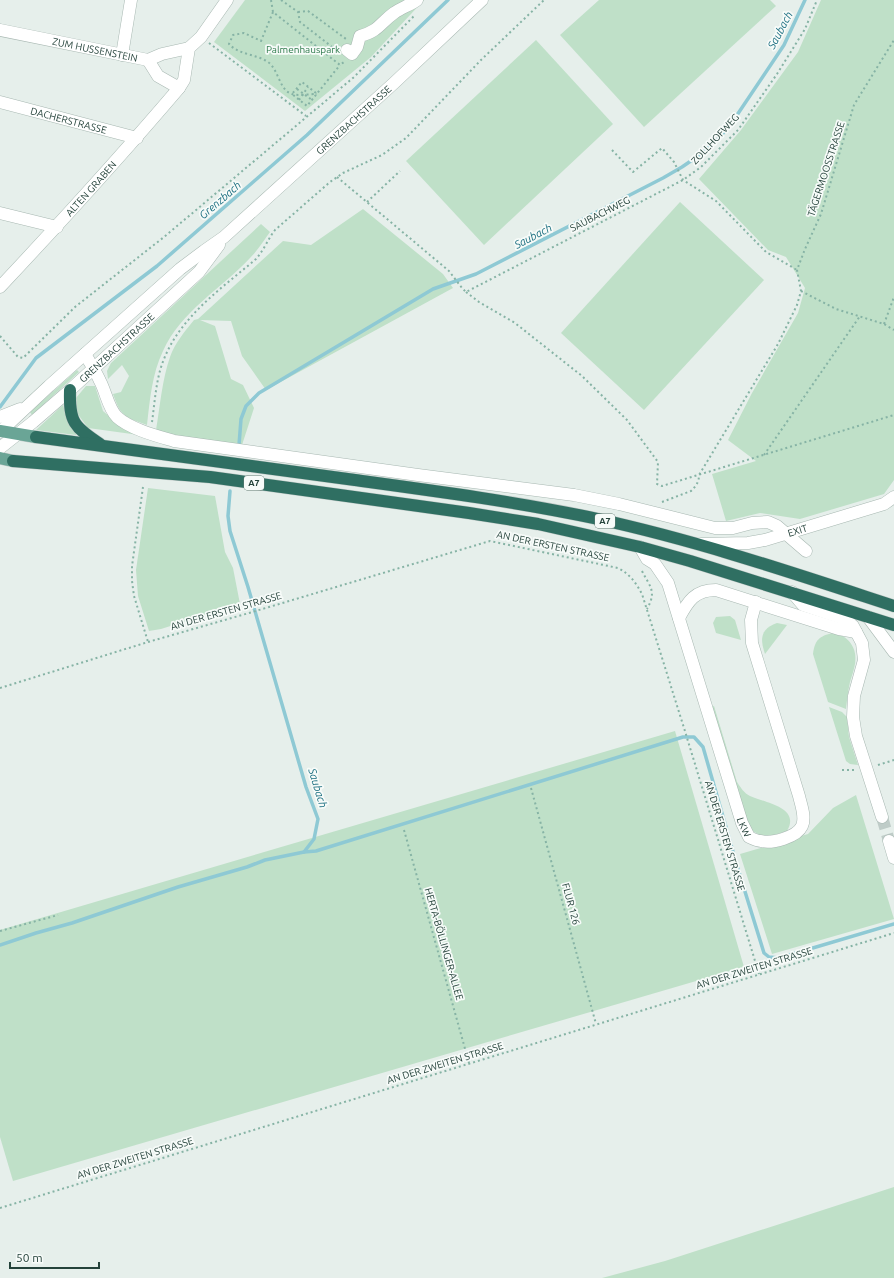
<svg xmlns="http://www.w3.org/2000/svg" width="894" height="1278" viewBox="0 0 894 1278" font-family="Ubuntu,sans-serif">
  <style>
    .green { fill: #bfe0c8 }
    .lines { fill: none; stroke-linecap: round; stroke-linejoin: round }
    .stream { stroke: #8ec9d4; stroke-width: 3.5 }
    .minor-tunnel { stroke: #bfccc8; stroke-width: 12; stroke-dasharray: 12 6; stroke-linecap: butt }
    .minor-casing { stroke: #a8b8b2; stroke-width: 13 }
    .major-casing { stroke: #c2cac8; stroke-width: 13 }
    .highway-casing { stroke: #c2cac8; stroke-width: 13 }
    .path { stroke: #86b3a5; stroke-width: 2; stroke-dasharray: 2 3; stroke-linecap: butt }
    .minor { stroke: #fff; stroke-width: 12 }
    .major { stroke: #6aa596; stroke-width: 12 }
    .highway { stroke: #2f6f62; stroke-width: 12 }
    .labels { text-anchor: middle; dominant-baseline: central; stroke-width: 3.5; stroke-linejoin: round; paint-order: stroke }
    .shield { fill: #f7fbf9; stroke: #637a73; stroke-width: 1 }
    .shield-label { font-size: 9px; font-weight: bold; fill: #24423a }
    .street-label { font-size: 10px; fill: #24423a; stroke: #f7fbf9 }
    .park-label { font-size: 10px; fill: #2d7a4b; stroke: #f7fbf9 }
    .water-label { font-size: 11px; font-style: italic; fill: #1c6f80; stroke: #f7fbf9 }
  </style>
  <rect width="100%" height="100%" fill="#e6efeb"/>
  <g class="green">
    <path d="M 245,0 L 424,0 L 371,57 L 305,111 L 214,42 Z"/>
    <path d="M 599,0 L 770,0 L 776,6 L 644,127 L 560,35 Z"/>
    <path d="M 821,0 L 894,0 L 894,480 L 884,494 L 800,519 L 760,513 L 726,521 L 712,474 L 756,461 L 728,440 L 752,393 L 798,313 L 805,288 L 786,257 L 768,250 L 699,179 L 741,130 L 798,52 Z"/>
    <path d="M 536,40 L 613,124 L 484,245 L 406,161 Z"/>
    <path d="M 680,202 L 764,280 L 644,410 L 561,333 Z"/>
    <path d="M 363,209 L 443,274 L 453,288 L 266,390 L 242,356 L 231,321 L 200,320 L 215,326 L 231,379 L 243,385 L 254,408 L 242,445 L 177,436 L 156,430 C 160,406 162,380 170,357 C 175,343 185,331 194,320 L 198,319 L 283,241 L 311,245 Z"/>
    <path d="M 261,224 L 270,232 C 264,240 258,250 250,258 C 221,289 181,311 163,351 C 152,374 150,399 147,425 C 125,417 121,417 113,394 L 121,392 L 129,376 L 122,365 L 108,379 L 107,371 L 111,363 Z"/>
    <path d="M 77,370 L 79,372 L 32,415 L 30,412 Z"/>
    <path d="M 86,386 L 95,386 L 103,411 L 120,426 L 139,435 L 88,428 L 77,413 L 76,398 Z"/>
    <path d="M 63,405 L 68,422 L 76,433 L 76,435 L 36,430 Z"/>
    <path d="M 148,488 L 215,496 L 225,552 L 233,568 L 240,604 L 161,629 L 149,631 L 138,596 L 136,570 Z"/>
    <path d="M 730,616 L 735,620 L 741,640 L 716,633 L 713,623 L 716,617 Z"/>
    <path d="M 777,623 L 787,625 L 765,654 C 760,639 760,629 777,623 Z"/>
    <path d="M 833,633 C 848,635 858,648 855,664 C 854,670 852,675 850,682 C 848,691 847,700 846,709 L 828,702 L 813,654 C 815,640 819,636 833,633 Z"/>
    <path d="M 714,706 L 737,782 C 741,788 744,793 750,796 C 765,803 801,807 787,831 C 770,836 765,840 750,829 L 711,707 Z"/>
    <path d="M 829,707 L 842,712 L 847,717 L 849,737 L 858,765 L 850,764 L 846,761 Z"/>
    <path d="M 675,731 L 744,967 L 13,1181 L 0,1137 L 0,930 Z"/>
    <path d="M 856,795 L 894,919 L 772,954 L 740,854 L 808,834 L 833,808 Z"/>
    <path d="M 894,1187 L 894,1278 L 602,1278 L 665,1261 Z"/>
  </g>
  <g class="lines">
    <g class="stream">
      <path d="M 0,407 L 36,358 L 157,266 L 307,135 L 448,0"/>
      <path d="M 239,445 L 241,419 L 246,406 L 259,393 L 433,289 L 476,274 L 663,178 L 682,167 L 701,154 L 720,137 L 733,121 L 784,45 L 805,0"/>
      <path d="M 230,491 L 228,516 L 230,531 L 248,587 L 306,787 L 318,819 L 314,839 L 304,852"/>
      <path d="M 0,945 L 36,933 L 72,923 L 178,887 L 247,867 L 265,860 L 304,852 L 316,851 L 683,737 L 694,737 L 703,747 L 738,869 L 764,953 L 769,957 L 779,958 L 894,924"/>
    </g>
    <path class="minor-tunnel" d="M 882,817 L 889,841"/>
    <g class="minor-casing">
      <g id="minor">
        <path id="s1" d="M 0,30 L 148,60 L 162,54 L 189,48"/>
        <path d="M 347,50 L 352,54 L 357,47 L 360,36 C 379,31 380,23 394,13 C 401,8 410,5 417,0"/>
        <path d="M 122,55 L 131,0"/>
        <path d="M 148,60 L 158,76 L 179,88"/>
        <path id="s2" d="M 0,102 L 137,138"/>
        <path d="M 0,213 L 57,227"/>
        <path id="s3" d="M 0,287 C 61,222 121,156 179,88 L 184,80 L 189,48 L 201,37 L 227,0"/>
        <path d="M 85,354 C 90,363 96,372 100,381 C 106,392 108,408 117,417 C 130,429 157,436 174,441 L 418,475 L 574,495 L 619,504 L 715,528 L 733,528 L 752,523 L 768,522 L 777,526 L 806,551"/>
        <path d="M 0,417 L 20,409"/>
        <path id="s4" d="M 0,432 L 49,386 L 180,269 L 204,251 L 224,237 L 394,83 L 482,0"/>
        <path id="s5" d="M 0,448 L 33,422 L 70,390 L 199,272 L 219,245"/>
        <path id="s6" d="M 701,544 L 748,543 L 765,540 L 884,504 L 894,497"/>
        <path id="s7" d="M 640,547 L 647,559 L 655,564 L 668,583 L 742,823 L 749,837 C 753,839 757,841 761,841 C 772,844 797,837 802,826 C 806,817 801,805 799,796 L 752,643 L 751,620 L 756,602"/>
        <path d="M 792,592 L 803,605 L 845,619 L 853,626 L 862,643 L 864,660 L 854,696 L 853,717 L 856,736 L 882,817"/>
        <path d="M 868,617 L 894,652"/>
        <path d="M 679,618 C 688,601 695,590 716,590 L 839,629 L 856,632"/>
        <path d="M 889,841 L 894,858"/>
      </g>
    </g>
    <g class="major-casing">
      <g id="major">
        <path d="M 0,431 L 36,437"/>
        <path d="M 0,458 L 13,461"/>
      </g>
    </g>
    <g class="highway-casing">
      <g id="highway">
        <path d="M 70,390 C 69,422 74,427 100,444"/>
        <path d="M 36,437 C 142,451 248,465 355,480 C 436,491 518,502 598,519 C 699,541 796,574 894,606"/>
        <path d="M 13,461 L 210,477 L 469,513 L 538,524 L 640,547 L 690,561 L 894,625"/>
      </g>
    </g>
    <g class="path">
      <path d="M 271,0 L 273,12 L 340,65 L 344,62"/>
      <path d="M 281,0 L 298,12 L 300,22 L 336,50"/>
      <path d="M 273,12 L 261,41 L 244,33 L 233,35 L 229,44 C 239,55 256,54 268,62 C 279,70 279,90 292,94 C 297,96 311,94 317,94"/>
      <path d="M 298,12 L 308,11 L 346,39"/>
      <path d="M 209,43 L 306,116"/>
      <path d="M 297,89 L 312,100"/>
      <path d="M 316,93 L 302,82 L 292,94 L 307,106 L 340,65"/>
      <path d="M 299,100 L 308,87"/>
      <path d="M 612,150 L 633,172 L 662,148 L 674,162 L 683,180 L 716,201 L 766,252 L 797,270"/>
      <path d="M 337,177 L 449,271 L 462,288 L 466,292 L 683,180 L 701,167 L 738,130 L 777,74 L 805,29 L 817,0"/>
      <path d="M 367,202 L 400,171"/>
      <path d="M 801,291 L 836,309 L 884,324 L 894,330"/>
      <path d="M 466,292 L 479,302 L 515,323 L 582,376 L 627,420 L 658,462 L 657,484 L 662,486 L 894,415"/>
      <path d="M 884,324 L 894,297"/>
      <path d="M 0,336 L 18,357 L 23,358 L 75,307 L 164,237 L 354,77 L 414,16"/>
      <path d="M 152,422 C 155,401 156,378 164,359 C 181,316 222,288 256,259 C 264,250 268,239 275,230 L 330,182 L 343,173 L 382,155 L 406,138 L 481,60 L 544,0"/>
      <path d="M 764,455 L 860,316"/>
      <path d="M 143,487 L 132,566 L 132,581 L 134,596 L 148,642"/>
      <path d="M 662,502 L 691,491 C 696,486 699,482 699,475 L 778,344 L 797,305 L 801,291 L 797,270 L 805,249 L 821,214 L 854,105 L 894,40"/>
      <path d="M 642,571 C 650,587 657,591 647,609"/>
      <path d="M 0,688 L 148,642 L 249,613 L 490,541 L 618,568 C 630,574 636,583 642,594 L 684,728 L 759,974"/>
      <path d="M 878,765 L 894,760"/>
      <path d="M 842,770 L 854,770"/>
      <path d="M 531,788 L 596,1024"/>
      <path d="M 404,830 L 469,1063"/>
      <path d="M 0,931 L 58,915"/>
      <path d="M 0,1208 L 894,933"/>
    </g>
    <use href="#minor" class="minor"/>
    <use href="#major" class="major"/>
    <use href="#highway" class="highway"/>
  </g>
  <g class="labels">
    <g class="shield">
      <rect x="244" y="476" width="20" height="14" rx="3"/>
      <rect x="595" y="514" width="20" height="14" rx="3"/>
    </g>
    <g class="shield-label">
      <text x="254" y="483">A7</text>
      <text x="605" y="521">A7</text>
    </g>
    <g class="street-label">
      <text stroke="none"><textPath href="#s1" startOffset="97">ZUM HUSSENSTEIN</textPath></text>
      <text stroke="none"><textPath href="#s2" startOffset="71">DACHERSTRASSE</textPath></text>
      <text stroke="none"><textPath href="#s4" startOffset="472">GRENZBACHSTRASSE</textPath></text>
      <text transform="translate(715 139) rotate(-47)">ZOLLHOFWEG</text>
      <text transform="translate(826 169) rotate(-72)">TÄGERMOOSSTRASSE</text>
      <text stroke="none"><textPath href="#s3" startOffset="134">ALTEN GRABEN</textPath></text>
      <text transform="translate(600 214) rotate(-27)">SAUBACHWEG</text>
      <text stroke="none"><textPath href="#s5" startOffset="154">GRENZBACHSTRASSE</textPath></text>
      <text stroke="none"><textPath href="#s6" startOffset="98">EXIT</textPath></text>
      <text transform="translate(553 546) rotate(12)">AN DER ERSTEN STRASSE</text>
      <text transform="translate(226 611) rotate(-16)">AN DER ERSTEN STRASSE</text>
      <text stroke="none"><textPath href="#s7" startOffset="302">LKW</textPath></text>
      <text transform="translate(725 836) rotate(73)">AN DER ERSTEN STRASSE</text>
      <text transform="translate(571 904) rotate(75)">FLUR 126</text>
      <text transform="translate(444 944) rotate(74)">HERTA-BÖLLINGER-ALLEE</text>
      <text transform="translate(754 968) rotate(-17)">AN DER ZWEITEN STRASSE</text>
      <text transform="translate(445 1063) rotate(-17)">AN DER ZWEITEN STRASSE</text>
      <text transform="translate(135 1158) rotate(-17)">AN DER ZWEITEN STRASSE</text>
    </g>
    <g class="park-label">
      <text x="303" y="49">Palmenhauspark</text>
    </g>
    <g class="water-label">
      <text transform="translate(780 30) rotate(-62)">Saubach</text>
      <text transform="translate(220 200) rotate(-41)">Grenzbach</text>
      <text transform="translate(533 236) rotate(-28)">Saubach</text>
      <text transform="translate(318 788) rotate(73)">Saubach</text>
    </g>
  </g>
  <path d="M10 1262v6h89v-6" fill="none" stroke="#24423a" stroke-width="2"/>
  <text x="16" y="1262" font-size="12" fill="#24423a" stroke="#f7fbf9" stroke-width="3" paint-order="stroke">50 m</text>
</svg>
